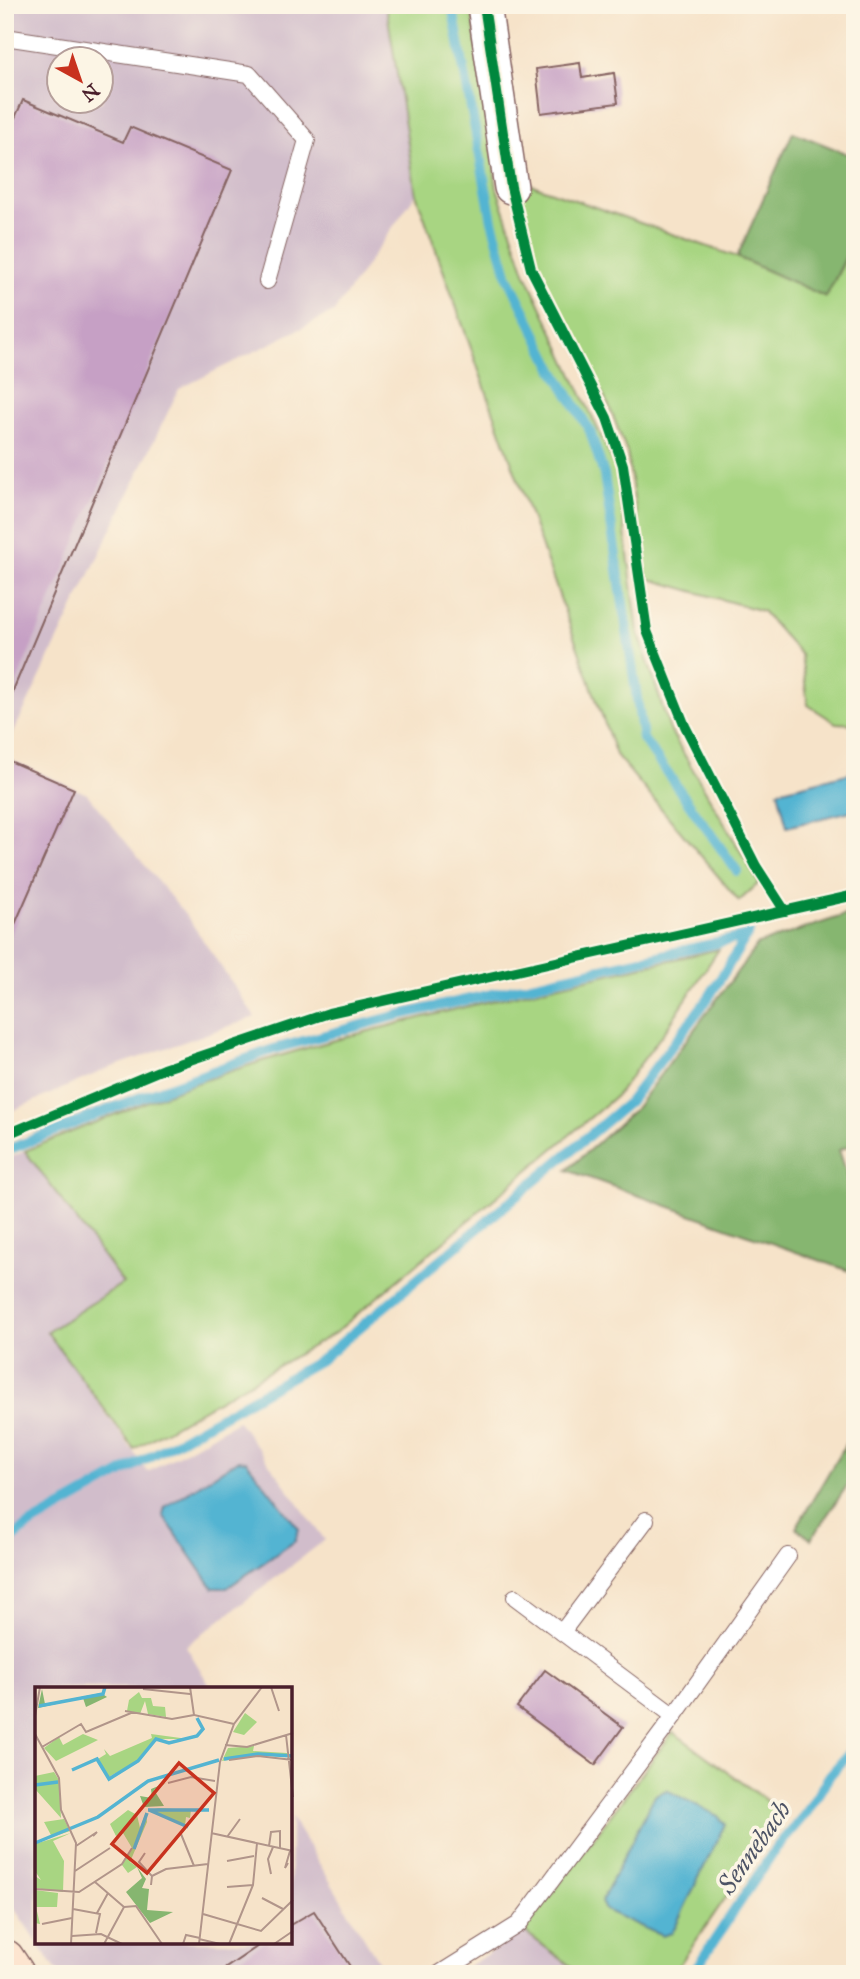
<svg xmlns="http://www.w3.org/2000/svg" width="860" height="1979" viewBox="0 0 860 1979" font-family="'IM FELL Great Primer',serif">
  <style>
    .industrial { fill: #d1bdcb; fill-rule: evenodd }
    .green { fill: #a8d582; stroke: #797a56; stroke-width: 2 }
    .forest { fill: #86b670; stroke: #686a4e; stroke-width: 2 }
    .water { fill: #53b4d2; stroke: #4e6a7e; stroke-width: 2 }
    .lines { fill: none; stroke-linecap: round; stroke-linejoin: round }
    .stream { stroke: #53b4d2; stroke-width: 10 }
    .building { fill: #c6a0c5 }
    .lane-casing { stroke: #866462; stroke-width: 18 }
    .street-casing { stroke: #866462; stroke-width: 36 }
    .secondary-casing { stroke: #866462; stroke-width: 41 }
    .lane { stroke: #fff; stroke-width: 16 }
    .street { stroke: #fff; stroke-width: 33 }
    .secondary { stroke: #fde5d0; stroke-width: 38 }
    .cycleway-casing { stroke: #fcf5e5; stroke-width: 15 }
    .cycleway { stroke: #00873e; stroke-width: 10 }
    .labels { text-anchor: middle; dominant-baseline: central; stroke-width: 7; stroke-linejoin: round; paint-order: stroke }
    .water-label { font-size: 26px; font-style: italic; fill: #4d5365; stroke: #fcf5e5 }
    .inset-river { fill: none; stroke: #53b4d2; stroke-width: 3.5 }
    .inset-road { fill: none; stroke: #b1958a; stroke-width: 2 }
    .view { fill: #c8321e; fill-opacity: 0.15; stroke: #c8321e; stroke-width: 3.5 }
    .inset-edge { fill: none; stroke: #4a1f2b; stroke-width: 3.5 }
  </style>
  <rect width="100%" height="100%" fill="#fcf5e5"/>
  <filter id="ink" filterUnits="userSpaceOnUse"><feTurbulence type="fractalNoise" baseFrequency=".0143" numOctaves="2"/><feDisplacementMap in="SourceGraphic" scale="14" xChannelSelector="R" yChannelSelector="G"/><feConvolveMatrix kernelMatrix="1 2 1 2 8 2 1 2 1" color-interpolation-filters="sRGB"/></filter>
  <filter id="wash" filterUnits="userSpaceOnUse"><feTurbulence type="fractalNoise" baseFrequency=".00686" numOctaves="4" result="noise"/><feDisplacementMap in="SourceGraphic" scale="28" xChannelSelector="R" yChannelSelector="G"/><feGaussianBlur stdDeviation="1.57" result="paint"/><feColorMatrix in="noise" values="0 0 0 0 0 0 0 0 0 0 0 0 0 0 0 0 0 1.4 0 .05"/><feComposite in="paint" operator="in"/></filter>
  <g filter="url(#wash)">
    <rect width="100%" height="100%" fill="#f6e3c9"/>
    <g class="industrial">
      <path d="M 5,5 L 386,5 L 416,194 L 334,312 L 179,389 L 5,750 ZM 60,60 L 102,60 L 102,102 L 60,102 Z"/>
      <path d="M 5,757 L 87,794 L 190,921 L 255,1017 L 109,1068 L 5,1114 Z"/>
      <path d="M 25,1151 L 124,1284 L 47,1332 L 148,1472 L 238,1421 L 325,1540 L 186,1646 L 211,1688 L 37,1688 L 37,1942 L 5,1895 L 5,1160 Z"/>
      <path d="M 291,1817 L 386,1974 L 59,1974 L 37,1942 L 290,1942 Z"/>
      <path d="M 524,1931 L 581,1974 L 456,1974 Z"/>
    </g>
    <g class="green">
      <path d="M 386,5 L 471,5 L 497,188 L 525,272 L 617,470 L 638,631 L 670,730 L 759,883 L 739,901 L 616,755 L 416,194 Z"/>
      <path d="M 518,180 L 737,257 L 826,297 L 855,239 L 855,724 L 836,723 L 808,705 L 801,655 L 762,611 L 646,578 L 627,452 L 609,406 L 558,312 L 534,256 Z"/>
      <path d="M 719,949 L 667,1028 L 617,1095 L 335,1333 L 134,1449 L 47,1332 L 123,1283 L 25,1151 C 108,1117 193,1081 279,1056 C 424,1013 572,983 719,949 Z"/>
      <path d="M 673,1732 L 784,1813 L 673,1974 L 581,1974 L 524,1931 Z"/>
    </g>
    <g class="forest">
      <path d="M 793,132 L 855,157 L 855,239 L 826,297 L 737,257 Z"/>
      <path d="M 845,915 L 855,918 L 855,1144 L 839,1150 L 855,1198 L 855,1273 L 567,1170 L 634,1110 L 758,944 Z"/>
      <path d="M 855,1428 L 855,1474 L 811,1539 L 796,1528 Z"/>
    </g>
    <g class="water">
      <path d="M 855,772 L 855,810 L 787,827 L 778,791 Z"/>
      <path d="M 238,1460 L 246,1461 L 299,1529 L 295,1541 L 227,1588 L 213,1588 L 163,1515 L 165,1507 Z"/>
      <path d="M 667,1790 L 718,1816 L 725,1824 L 672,1933 L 662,1936 L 605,1910 L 601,1902 L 655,1795 Z"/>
    </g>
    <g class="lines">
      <g class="stream">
        <path d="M 452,5 L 492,221 L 508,277 L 554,370 L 590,431 L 604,475 L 643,739 L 737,871"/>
        <path d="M 5,1151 L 125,1103 L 274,1049 L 395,1016 L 747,936"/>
        <path d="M 5,1545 L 26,1527 L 322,1359 L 629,1102 L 709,997 L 749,932"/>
        <path d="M 692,1974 L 776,1848 L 807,1812 L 830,1775 L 855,1747"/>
      </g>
    </g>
    <g id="blocks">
      <g class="building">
        <path d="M 580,63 L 582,78 L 614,73 L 618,103 L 541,113 L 536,69 Z"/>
        <path d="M 23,100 L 123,142 L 130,127 L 232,170 L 6,707 L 5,116 L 14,120 Z"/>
        <path d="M 5,759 L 74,789 L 5,947 Z"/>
        <path d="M 545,1670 L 623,1727 L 595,1765 L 517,1707 Z"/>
        <path d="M 314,1911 L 355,1974 L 217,1974 L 264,1942 L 290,1942 L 290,1925 Z"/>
      </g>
    </g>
  </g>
  <g filter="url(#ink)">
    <use href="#blocks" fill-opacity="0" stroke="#866462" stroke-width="2"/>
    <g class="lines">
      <g class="lane-casing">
        <g id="lane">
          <path d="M 5,37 L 249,74 L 307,140 L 267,281"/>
          <path d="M 515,1597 L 674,1716"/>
          <path d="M 562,1632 L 646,1520"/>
          <path d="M 439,1974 L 519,1924 L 666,1727 L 788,1556"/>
        </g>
      </g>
      <g class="street-casing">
        <path id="street" d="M 484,5 L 511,187"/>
      </g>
      <g class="secondary-casing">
        <path id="secondary" d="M 5,1959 L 15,1974"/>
      </g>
      <use href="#lane" class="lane"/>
      <use href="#street" class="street"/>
      <use href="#secondary" class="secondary"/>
      <g class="cycleway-casing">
        <g id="cycleway">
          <path d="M 484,5 L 511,187 L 531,269 L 607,418 L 623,465 L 647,631 L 685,726 L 756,866 L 785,911"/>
          <path d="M 5,1135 L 163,1069 L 329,1013 L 855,895"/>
        </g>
      </g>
      <use href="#cycleway" class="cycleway"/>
    </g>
  </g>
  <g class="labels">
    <g class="water-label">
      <text transform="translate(754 1847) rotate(-55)">Sennebach</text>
    </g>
  </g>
  <g transform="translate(35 1687)">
    <rect width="257" height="257" fill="#f6e3c9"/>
    <path d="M 104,5 L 107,11 L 116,11 L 118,19 L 130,20 L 131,30 L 113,27 L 110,14 L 105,27 L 92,24 L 94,13 ZM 210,26 L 222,35 L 209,48 L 198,45 ZM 48,47 L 63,53 L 21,74 L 9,61 L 24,50 L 28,58 ZM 116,47 L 153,52 L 120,52 L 102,74 L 72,91 L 63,72 L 71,67 L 69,62 L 75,69 L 117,51 ZM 219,59 L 218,64 L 252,66 L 252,70 L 223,68 L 187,74 L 193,61 ZM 19,85 L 24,93 L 26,131 L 0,102 L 0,89 ZM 124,121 L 156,123 L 155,131 L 151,130 L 150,139 L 115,123 ZM 93,123 L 102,128 L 105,141 L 111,125 L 112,135 L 95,175 L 102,180 L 93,186 L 87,178 L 97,161 L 88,146 L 81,149 L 75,137 ZM 29,132 L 35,144 L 17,150 L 9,135 ZM 36,146 L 18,154 L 29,174 L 28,205 L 0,201 L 0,189 L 6,193 L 0,184 L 0,157 ZM 0,203 L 23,206 L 22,220 L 1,220 L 5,237 L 0,236 Z" fill="#a8d582"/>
    <path d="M 7,2 L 10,17 L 66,6 L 72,10 L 51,20 L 48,11 L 3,21 ZM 131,96 L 119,103 L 129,119 L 109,120 L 105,109 L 117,111 L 116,102 ZM 102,180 L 111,192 L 107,201 L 114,202 L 112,223 L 138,225 L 115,236 L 91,205 L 107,191 Z" fill="#86b670"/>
    <path class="inset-river" d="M 4,19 L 68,7 L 70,0M 189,72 L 223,67 L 258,69M 37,83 L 62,72 L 74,92 L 103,74 L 121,52 L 134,56 L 162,49 L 168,42 L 162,31M 0,98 L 23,95M 113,123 L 174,123M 114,123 L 153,140M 0,156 L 63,130 L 113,94 L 184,73M 99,162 L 112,126"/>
    <path class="inset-road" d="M 155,0 L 159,28 L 199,37M 236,0 L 244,24M 108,2 L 155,7M 90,24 L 137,32 L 159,28M 0,29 L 5,0M 0,47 L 24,91 L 26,123 L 41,156 L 36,257M 251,48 L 258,110M 190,58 L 212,60 L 258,46M 7,60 L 46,37 L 51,45 L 96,26M 194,73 L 223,69 L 258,73M 133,96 L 156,90 L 180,94M 176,146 L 258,164M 146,147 L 159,179M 192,150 L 205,132M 41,159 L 62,145 L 58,149M 234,159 L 236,145 L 245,144 L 245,161M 110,166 L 104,175 L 117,189 L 116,198M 192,174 L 219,169M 253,176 L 250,181 L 255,164M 40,184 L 75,161M 236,187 L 233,172 L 238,160M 117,189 L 131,182 L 173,177M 60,195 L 89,220M 192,200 L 218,198M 0,202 L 44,205 L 87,177 L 97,161M 227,211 L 248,222M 89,220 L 101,219 L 127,257M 38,222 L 65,227 L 61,246M 62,226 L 73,206M 168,227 L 226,244 L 258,213M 7,237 L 37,231M 37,249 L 66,247 L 87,257M 164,252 L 185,257M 69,257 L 89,220M 148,257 L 151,248 L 165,251M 164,257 L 185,75 L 199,37 L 227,0M 194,257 L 218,198 L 222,156M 239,257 L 258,244"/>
    <path class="view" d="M 144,76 L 179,106 L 112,186 L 77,157 Z"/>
    <rect width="257" height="257" class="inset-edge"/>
  </g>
  <rect width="860" height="1979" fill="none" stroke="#fcf5e5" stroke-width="28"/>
  <g transform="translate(80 80) rotate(140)"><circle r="33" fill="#fcf5e5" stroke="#b59f9b" stroke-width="2"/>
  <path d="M0-5L12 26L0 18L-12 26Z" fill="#c8321e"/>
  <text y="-10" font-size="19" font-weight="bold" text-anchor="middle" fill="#4a1f2b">N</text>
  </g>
</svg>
